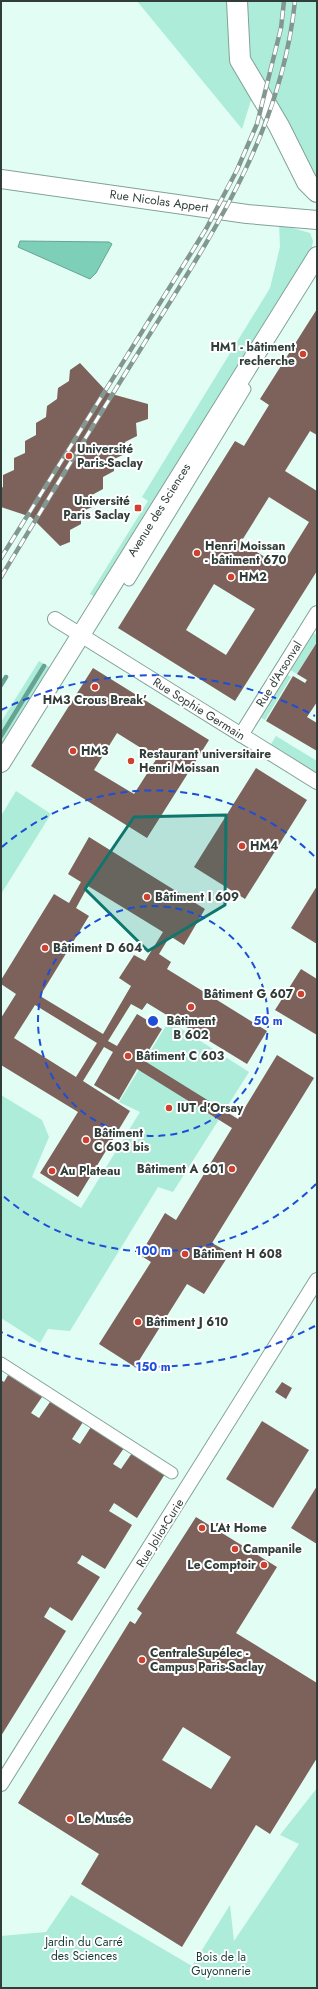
<svg xmlns="http://www.w3.org/2000/svg" width="318" height="1989" viewBox="0 0 318 1989" font-family="Jost,sans-serif">
  <style>
    .green { fill: #acecd8 }
    .water { fill: #7ecfb8; stroke: #67a392 }
    .lines { fill: none; stroke-linecap: round; stroke-linejoin: round }
    .stream { stroke: #67a392; stroke-width: 4.5 }
    .building { fill: #7d615b; fill-rule: evenodd }
    .pedestrian-casing { stroke: #82a298; stroke-width: 13 }
    .minor-casing { stroke: #82a298; stroke-width: 16 }
    .tertiary-casing { stroke: #82a298; stroke-width: 20 }
    .secondary-casing { stroke: #82a298; stroke-width: 22 }
    .pedestrian { stroke: #fff; stroke-width: 11 }
    .minor { stroke: #fff; stroke-width: 14 }
    .tertiary { stroke: #fff; stroke-width: 18 }
    .secondary { stroke: #fff; stroke-width: 20 }
    .rail-casing { stroke: #839791; stroke-width: 4.5 }
    .rail { stroke: #fff; stroke-width: 3; stroke-dasharray: 9; stroke-linecap: butt }
    .marked { fill: #0f766e; fill-opacity: 0.2; stroke: #0f766e; stroke-width: 3; stroke-linejoin: round }
    .ring { fill: none; stroke: #1d4ed8; stroke-width: 2; stroke-dasharray: 7 5 }
    .poi-dot { fill: #cd412e; stroke: #fff; stroke-width: 1.5 }
    .labels { text-anchor: middle; dominant-baseline: central; stroke-width: 4; stroke-linejoin: round; paint-order: stroke }
    .street-label { font-size: 12px; fill: #303d39; stroke: #fff }
    .poi-label { font-size: 12px; font-weight: bold; fill: #303d39; stroke: #fff; text-anchor: start }
    .park-label { font-size: 12px; fill: #173d33; stroke: #fff }
    .centre { fill: #1d4ed8; stroke: #fff; stroke-width: 2 }
    .ring-label { font-size: 12px; text-anchor: middle; font-weight: bold; fill: #1d4ed8; stroke: #fff; stroke-width: 4; stroke-linejoin: round; paint-order: stroke }
  </style>
  <rect width="100%" height="100%" fill="#e2fdf4"/>
  <g class="green">
    <path d="M 137,1 L 232,1 L 252,97 L 242,129 Z"/>
    <path d="M 239,1 L 317,1 L 317,187 L 242,59 Z"/>
    <path d="M 279,224 L 310,233 L 313,241 L 311,251 L 95,597 L 90,594 L 148,501 L 142,497 L 270,288 L 280,247 Z"/>
    <path d="M 304,628 L 317,635 L 317,641 L 297,674 L 282,665 Z"/>
    <path d="M 39,661 L 51,668 L 3,744 L 1,743 L 1,722 Z"/>
    <path d="M 279,669 L 291,677 L 265,720 L 253,713 Z"/>
    <path d="M 276,736 L 317,761 L 317,773 L 271,744 Z"/>
    <path d="M 16,791 L 51,814 L 1,894 L 1,816 Z"/>
    <path d="M 169,1021 L 249,1072 L 173,1192 L 158,1187 L 70,1331 L 48,1329 L 40,1343 L 1,1318 L 1,1095 L 42,1120 L 49,1137 L 32,1177 L 81,1208 L 140,1112 L 119,1102 Z"/>
    <path d="M 317,1788 L 317,1988 L 1,1988 L 1,1936 L 46,1932 L 71,1895 L 192,1966 L 230,1905 L 234,1941 L 299,1844 L 280,1835 Z"/>
  </g>
  <path class="water" d="M 20,241 L 109,242 L 112,244 L 96,273 L 90,279 L 18,247 Z"/>
  <g class="lines">
    <g class="stream">
      <path d="M 1,685 L 6,677"/>
      <path d="M 1,736 L 44,666"/>
    </g>
  </g>
  <g class="building">
    <path d="M 317,309 L 317,435 L 310,431 L 285,471 L 317,491 L 317,571 L 235,701 L 118,628 L 235,441 L 244,446 L 269,405 L 260,399 ZM 269,497 L 309,522 L 281,567 L 241,542 ZM 214,584 L 255,609 L 226,655 L 186,630 Z"/>
    <path d="M 80,363 L 108,393 L 148,404 L 148,419 L 136,423 L 137,436 L 125,442 L 125,454 L 114,459 L 114,471 L 103,477 L 103,489 L 92,495 L 92,507 L 81,512 L 81,524 L 70,530 L 70,542 L 60,546 L 31,517 L 1,507 L 1,488 L 3,487 L 3,475 L 14,470 L 14,458 L 25,453 L 25,441 L 36,435 L 36,423 L 46,417 L 47,406 L 57,399 L 58,388 L 69,381 L 70,370 Z"/>
    <path d="M 317,642 L 317,702 L 307,717 L 317,723 L 317,751 L 266,721 L 293,676 L 305,683 L 307,680 L 297,674 Z"/>
    <path d="M 93,668 L 209,740 L 147,838 L 31,766 ZM 117,733 L 157,758 L 134,794 L 94,770 Z"/>
    <path d="M 256,768 L 307,800 L 245,899 L 194,867 Z"/>
    <path d="M 89,837 L 205,909 L 184,945 L 170,936 L 159,954 L 171,962 L 167,969 L 267,1031 L 247,1064 L 147,1003 L 142,1010 L 131,1004 L 108,1041 L 117,1046 L 137,1014 L 162,1029 L 143,1060 L 238,1119 L 277,1055 L 314,1078 L 212,1243 L 230,1253 L 204,1294 L 187,1284 L 135,1367 L 99,1344 L 151,1262 L 140,1255 L 165,1213 L 176,1220 L 232,1128 L 137,1069 L 119,1100 L 94,1085 L 113,1052 L 104,1047 L 83,1081 L 130,1111 L 78,1197 L 40,1173 L 78,1112 L 1,1065 L 1,1018 L 16,994 L 1,984 L 1,980 L 54,894 L 69,903 L 81,882 L 68,874 ZM 88,886 L 163,932 L 145,961 L 134,955 L 119,978 L 131,986 L 103,1034 L 40,996 L 89,916 L 76,908 ZM 35,1005 L 97,1043 L 76,1077 L 14,1038 Z"/>
    <path d="M 317,886 L 317,944 L 291,928 Z"/>
    <path d="M 301,969 L 317,979 L 317,1035 L 275,1010 Z"/>
    <path d="M 8,1375 L 42,1397 L 31,1413 L 39,1418 L 50,1402 L 83,1422 L 72,1439 L 80,1444 L 91,1427 L 124,1448 L 113,1464 L 121,1469 L 132,1453 L 165,1474 L 137,1518 L 114,1503 L 109,1511 L 132,1525 L 105,1569 L 82,1555 L 80,1559 L 77,1563 L 100,1577 L 72,1621 L 50,1607 L 44,1617 L 66,1631 L 1,1736 L 1,1380 L 4,1382 Z"/>
    <path d="M 282,1382 L 292,1388 L 286,1399 L 275,1392 Z"/>
    <path d="M 262,1421 L 309,1450 L 273,1508 L 226,1479 Z"/>
    <path d="M 317,1486 L 317,1544 L 291,1528 Z"/>
    <path d="M 196,1517 L 277,1567 L 236,1633 L 317,1683 L 317,1758 L 270,1834 L 256,1825 L 182,1947 L 81,1884 L 99,1854 L 18,1803 L 130,1621 L 135,1624 L 142,1613 L 137,1609 ZM 183,1727 L 231,1757 L 211,1789 L 162,1760 Z"/>
  </g>
  <g class="lines">
    <g class="pedestrian-casing">
      <g id="pedestrian">
        <path d="M 129,580 L 245,389"/>
        <path d="M 1,1363 L 172,1473"/>
      </g>
    </g>
    <g class="minor-casing">
      <g id="minor">
        <path d="M 55,619 L 317,782"/>
        <path d="M 241,735 L 317,613"/>
        <path d="M 1,1784 L 317,1280"/>
      </g>
    </g>
    <g class="tertiary-casing">
      <g id="tertiary">
        <path d="M 1,179 L 247,214 L 317,220"/>
        <path d="M 1,763 L 317,256"/>
      </g>
    </g>
    <g class="secondary-casing">
      <path id="secondary" d="M 237,1 L 240,60 L 279,126 L 307,182 L 317,192"/>
    </g>
    <use href="#pedestrian" class="pedestrian"/>
    <use href="#minor" class="minor"/>
    <use href="#tertiary" class="tertiary"/>
    <use href="#secondary" class="secondary"/>
    <g class="rail-casing">
      <g id="rail">
        <path d="M 1,558 L 206,229 L 237,170 L 257,124 L 281,28 L 284,1"/>
        <path d="M 1,577 C 47,501 93,425 140,350 C 209,239 281,136 295,1"/>
      </g>
    </g>
    <use href="#rail" class="rail"/>
  </g>
  <path class="marked" d="M 226,815 L 225,905 L 148,951 L 85,889 L 134,817 Z"/>
  <g class="ring">
    <circle cx="153" cy="1021" r="115"/>
    <path d="M316 1184A230 230 0 0 1 2 1195M2 847A230 230 0 0 1 316 858"/>
    <path d="M315 1326A346 346 0 0 1 1 1332M1 710A346 346 0 0 1 315 716"/>
  </g>
  <g class="poi-dot">
    <circle cx="303" cy="354" r="4"/>
    <circle cx="69" cy="456" r="4"/>
    <rect x="134" y="504" width="8" height="8" rx="2"/>
    <circle cx="197" cy="553" r="4"/>
    <circle cx="231" cy="577" r="4"/>
    <circle cx="95" cy="687" r="4"/>
    <circle cx="73" cy="751" r="4"/>
    <circle cx="131" cy="761" r="4"/>
    <circle cx="242" cy="846" r="4"/>
    <circle cx="147" cy="897" r="4"/>
    <circle cx="45" cy="948" r="4"/>
    <circle cx="301" cy="994" r="4"/>
    <circle cx="191" cy="1007" r="4"/>
    <circle cx="128" cy="1056" r="4"/>
    <circle cx="169" cy="1108" r="4"/>
    <circle cx="86" cy="1140" r="4"/>
    <circle cx="232" cy="1169" r="4"/>
    <circle cx="52" cy="1171" r="4"/>
    <circle cx="185" cy="1254" r="4"/>
    <circle cx="138" cy="1322" r="4"/>
    <circle cx="202" cy="1528" r="4"/>
    <circle cx="235" cy="1549" r="4"/>
    <circle cx="264" cy="1565" r="4"/>
    <circle cx="142" cy="1660" r="4"/>
    <circle cx="70" cy="1819" r="4"/>
  </g>
  <g class="labels">
    <g class="street-label">
      <text transform="translate(159 201) rotate(8)">Rue Nicolas Appert</text>
      <text transform="translate(159 510) rotate(-58)">Avenue des Sciences</text>
      <text transform="translate(279 674) rotate(-58)">Rue d'Arsonval</text>
      <text transform="translate(199 709) rotate(32)">Rue Sophie Germain</text>
      <text transform="translate(160 1533) rotate(-58)">Rue Joliot-Curie</text>
    </g>
    <g class="poi-label">
      <text x="295" y="347" text-anchor="end">HM1 - bâtiment<tspan x="295" dy="14">recherche</tspan></text>
      <text x="77" y="449">Université<tspan x="77" dy="14">Paris-Saclay</tspan></text>
      <text x="130" y="501" text-anchor="end">Université<tspan x="130" dy="14">Paris Saclay</tspan></text>
      <text x="205" y="546">Henri Moissan<tspan x="205" dy="14">- bâtiment 670</tspan></text>
      <text x="239" y="577">HM2</text>
      <text x="95" y="700" text-anchor="middle">HM3 Crous Break’</text>
      <text x="81" y="751">HM3</text>
      <text x="139" y="754">Restaurant universitaire<tspan x="139" dy="14">Henri Moissan</tspan></text>
      <text x="250" y="846">HM4</text>
      <text x="155" y="897">Bâtiment I 609</text>
      <text x="53" y="948">Bâtiment D 604</text>
      <text x="293" y="994" text-anchor="end">Bâtiment G 607</text>
      <text x="191" y="1021" text-anchor="middle">Bâtiment<tspan x="191" dy="14">B 602</tspan></text>
      <text x="136" y="1056">Bâtiment C 603</text>
      <text x="177" y="1108">IUT d'Orsay</text>
      <text x="94" y="1133">Bâtiment<tspan x="94" dy="14">C 603 bis</tspan></text>
      <text x="224" y="1169" text-anchor="end">Bâtiment A 601</text>
      <text x="60" y="1171">Au Plateau</text>
      <text x="193" y="1254">Bâtiment H 608</text>
      <text x="146" y="1322">Bâtiment J 610</text>
      <text x="210" y="1528">L’At Home</text>
      <text x="243" y="1549">Campanile</text>
      <text x="256" y="1565" text-anchor="end">Le Comptoir</text>
      <text x="150" y="1653">CentraleSupélec -<tspan x="150" dy="14">Campus Paris-Saclay</tspan></text>
      <text x="78" y="1819">Le Musée</text>
    </g>
    <g class="park-label">
      <text x="84" y="1942">Jardin du Carré<tspan x="84" dy="14">des Sciences</tspan></text>
      <text x="221" y="1957">Bois de la<tspan x="221" dy="14">Guyonnerie</tspan></text>
    </g>
  </g>
  <circle cx="153" cy="1021" r="6" class="centre"/>
  <g class="ring-label">
    <text x="268" y="1025">50 m</text>
    <text x="153" y="1255">100 m</text>
    <text x="153" y="1371">150 m</text>
  </g>
  <rect width="318" height="1989" fill="none" stroke="#303d39" stroke-width="4"/>
</svg>
